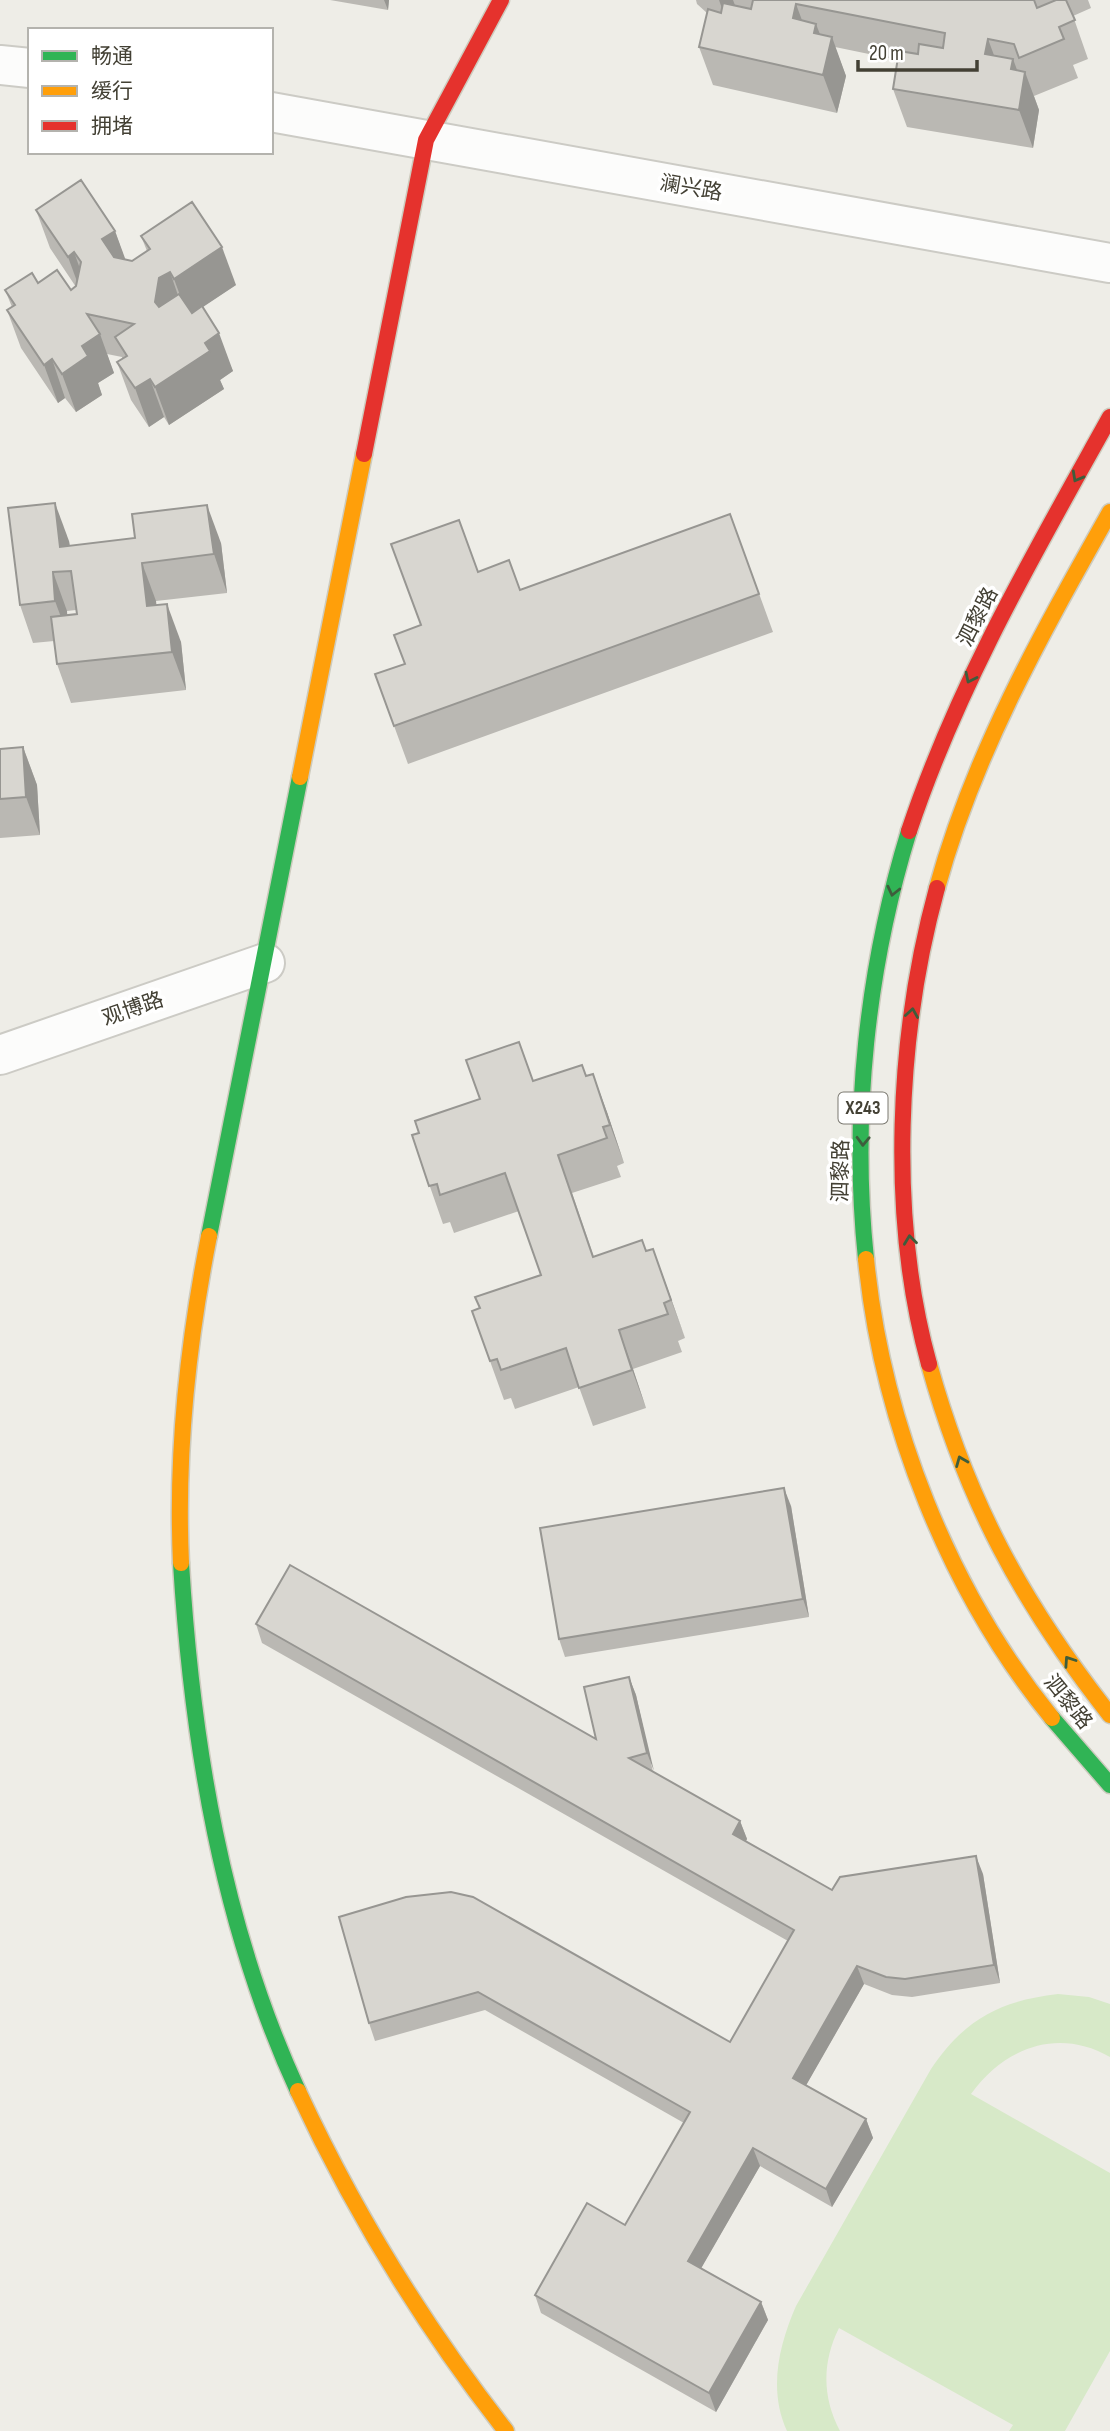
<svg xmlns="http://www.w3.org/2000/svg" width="1110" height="2431" viewBox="0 0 1110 2431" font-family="'Sofia Sans Condensed','Noto Sans SC',sans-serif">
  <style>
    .green { fill: #d7e9c8 }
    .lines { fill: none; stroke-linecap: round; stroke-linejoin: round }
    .street-casing { stroke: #cccbc5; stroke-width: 42 }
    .fast-casing { stroke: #cdcbbe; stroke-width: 19 }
    .slow-casing { stroke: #cdcbbe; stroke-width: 19 }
    .jam-casing { stroke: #cdcbbe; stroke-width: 19 }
    .street { stroke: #fcfcfb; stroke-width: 38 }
    .fast { stroke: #30b455; stroke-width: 16 }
    .slow { stroke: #ff9f0a; stroke-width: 16 }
    .jam { stroke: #e5322d; stroke-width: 16 }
    .wall { fill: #bab8b3; fill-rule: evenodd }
    .shaded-wall { fill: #979692 }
    .building { fill: #d8d6d0; stroke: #979692; stroke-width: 2 }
    .oneway { stroke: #3e5d3c }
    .labels { text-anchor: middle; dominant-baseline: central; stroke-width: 7; stroke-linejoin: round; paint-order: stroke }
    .shield { fill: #fff; stroke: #7b7971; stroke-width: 2 }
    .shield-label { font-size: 19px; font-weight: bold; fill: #434034 }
    .street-label { font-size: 21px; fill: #434034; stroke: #fff }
  </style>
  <rect width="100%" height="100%" fill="#eeede7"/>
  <path class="green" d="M 1058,1994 L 1089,1997 L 1110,2004 L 1110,2057 C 1058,2027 1004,2048 971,2094 L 1110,2173 L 1110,2351 L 1065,2431 L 1009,2431 L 1013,2425 L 839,2328 C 822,2362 822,2397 840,2431 L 787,2431 C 768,2390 779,2345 796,2306 L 931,2069 C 965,2019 999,2001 1058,1994 Z"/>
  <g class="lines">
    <g class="street-casing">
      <g id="street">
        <path d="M 0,65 L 30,68"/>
        <path d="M 271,112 L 1110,263"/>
        <path d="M 0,1055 L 265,963"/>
      </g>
    </g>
    <g class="fast-casing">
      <g id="fast">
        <path d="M 209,1236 L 300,777"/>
        <path d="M 866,1259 C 851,1116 867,968 909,831"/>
        <path d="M 181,1563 C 192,1743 222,1926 298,2091"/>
        <path d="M 1052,1718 L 1110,1785"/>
      </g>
    </g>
    <g class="slow-casing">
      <g id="slow">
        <path d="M 300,777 L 364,454"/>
        <path d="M 937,888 C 974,753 1042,633 1110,512"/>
        <path d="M 866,1259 C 882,1421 949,1592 1052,1718"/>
        <path d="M 929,1364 C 967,1501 1022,1603 1110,1715"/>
        <path d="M 181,1563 C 176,1455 188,1342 209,1236"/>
        <path d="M 298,2091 C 355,2214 423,2325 506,2431"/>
      </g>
    </g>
    <g class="jam-casing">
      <g id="jam">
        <path d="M 364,454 L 426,140 L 501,0"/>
        <path d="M 909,831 C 958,684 1035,552 1110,417"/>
        <path d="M 929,1364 C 888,1216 897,1034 937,888"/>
      </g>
    </g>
    <use href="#street" class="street"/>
    <use href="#fast" class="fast"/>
    <use href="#slow" class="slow"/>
    <use href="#jam" class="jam"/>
  </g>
  <g class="wall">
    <path d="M 330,0 L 389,0 L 388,10 Z"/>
    <path d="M 696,0 L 1088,0 L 1091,8 L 1073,16 L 1088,59 L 1073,65 L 1078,78 L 1034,96 L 1039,110 L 1033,148 L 907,127 L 893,89 L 898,60 L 835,47 L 846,76 L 837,113 L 713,85 L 699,47 L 707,13 L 697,4 Z"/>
    <path d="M 36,210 L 115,231 L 125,260 L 132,261 L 147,251 L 141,236 L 236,285 L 202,307 L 233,371 L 220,380 L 224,389 L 169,425 L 164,417 L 149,427 L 131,400 L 117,362 L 122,359 L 122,357 L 107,354 L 114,373 L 98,383 L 102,395 L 76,412 L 65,398 L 58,403 L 21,348 L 7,310 L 12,307 L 5,290 L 38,283 L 71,290 L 76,287 L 50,248 Z"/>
    <path d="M 730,514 L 773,632 L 408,764 L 375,674 L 405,664 L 421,625 L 478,572 L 520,590 Z"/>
    <path d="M 69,541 L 70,546 L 221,543 L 227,593 L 156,601 L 156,605 L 181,642 L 186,690 L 71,703 L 57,664 L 54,641 L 33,643 L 20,605 ZM 76,610 L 77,614 L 67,615 L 67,611 Z"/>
    <path d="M 23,747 L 37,785 L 40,835 L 0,838 L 0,749 Z"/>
    <path d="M 586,1076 L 607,1112 L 624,1163 L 617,1166 L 621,1177 L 572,1193 L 594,1257 L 646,1251 L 653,1249 L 685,1338 L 678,1341 L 682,1352 L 633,1369 L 646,1408 L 593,1426 L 579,1387 L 515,1409 L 511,1398 L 504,1400 L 472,1311 L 479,1308 L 541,1275 L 519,1211 L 454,1233 L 450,1222 L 443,1224 L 412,1135 L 533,1081 Z"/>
    <path d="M 791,1506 L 809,1617 L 565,1657 L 559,1639 Z"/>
    <path d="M 256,1624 L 596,1739 L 629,1677 L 636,1695 L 653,1772 L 740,1821 L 747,1839 L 746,1841 L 832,1890 L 983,1874 L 1000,1983 L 912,1997 L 892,1995 L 864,1984 L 806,2085 L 866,2119 L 873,2138 L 832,2207 L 760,2166 L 701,2268 L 761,2302 L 768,2320 L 716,2412 L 541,2313 L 535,2295 L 625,2225 L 684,2123 L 485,2010 L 375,2041 L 369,2023 L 339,1917 L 730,2042 L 788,1941 L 262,1643 Z"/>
  </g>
  <g class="shaded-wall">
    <path d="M 384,0 L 389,0 L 388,10 Z"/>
    <path d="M 719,0 L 733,0 L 743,27 L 732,37 Z"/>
    <path d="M 796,4 L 810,42 L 793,18 Z"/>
    <path d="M 816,24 L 828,55 L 832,37 L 846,76 L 837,113 L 823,75 L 814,33 Z"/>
    <path d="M 988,39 L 1002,77 L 985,54 Z"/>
    <path d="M 1013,59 L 1023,86 L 1025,72 L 1039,110 L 1033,148 L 1019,110 L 1011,69 Z"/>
    <path d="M 115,231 L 129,269 L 116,278 L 102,239 Z"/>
    <path d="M 222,247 L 236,285 L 188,317 L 174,279 Z"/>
    <path d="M 74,252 L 88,291 L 82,295 L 68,257 Z"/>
    <path d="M 170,272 L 183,310 L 169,340 L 155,302 L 159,278 Z"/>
    <path d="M 219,333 L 233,371 L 220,380 L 224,389 L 169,425 L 155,387 L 205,343 Z"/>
    <path d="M 100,334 L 114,373 L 98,383 L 102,395 L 76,412 L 62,374 L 82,346 Z"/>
    <path d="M 52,359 L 65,398 L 58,403 L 44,365 Z"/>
    <path d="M 150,379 L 164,417 L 149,427 L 135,388 Z"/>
    <path d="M 55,503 L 69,541 L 73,575 L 60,547 Z"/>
    <path d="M 207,505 L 221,543 L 227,593 L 214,554 Z"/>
    <path d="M 142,563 L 156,601 L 161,645 L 147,606 Z"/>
    <path d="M 53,572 L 67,611 L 69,639 L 55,601 Z"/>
    <path d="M 167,604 L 181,642 L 186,690 L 172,652 Z"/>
    <path d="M 23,747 L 37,785 L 40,835 L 26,797 Z"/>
    <path d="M 593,1074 L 607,1112 L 624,1163 L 610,1125 Z"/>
    <path d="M 653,1249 L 667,1287 L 685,1338 L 671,1300 Z"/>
    <path d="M 619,1330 L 633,1369 L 646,1408 L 632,1370 Z"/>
    <path d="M 784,1488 L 791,1506 L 809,1617 L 803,1599 Z"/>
    <path d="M 629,1677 L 636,1695 L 654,1771 L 647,1753 Z"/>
    <path d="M 740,1821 L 747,1839 L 739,1852 L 733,1834 Z"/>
    <path d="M 976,1856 L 983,1874 L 1000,1983 L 994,1965 Z"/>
    <path d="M 857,1966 L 864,1984 L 800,2096 L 793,2078 Z"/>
    <path d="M 866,2119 L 873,2138 L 832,2207 L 826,2189 Z"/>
    <path d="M 753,2148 L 760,2166 L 695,2279 L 688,2261 Z"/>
    <path d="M 761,2302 L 768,2320 L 716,2412 L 709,2393 Z"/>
  </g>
  <g class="building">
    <path d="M 753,0 L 1034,0 L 1037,8 L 1056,0 L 1066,0 L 1075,20 L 1059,27 L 1064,39 L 1019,58 L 1014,44 L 988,39 L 985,54 L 1013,59 L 1011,69 L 1025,72 L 1019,110 L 893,89 L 899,51 L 918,54 L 919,44 L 943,48 L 945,33 L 796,4 L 793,18 L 816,24 L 814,33 L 832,37 L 823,75 L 699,47 L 708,9 L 721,13 L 723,3 L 751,9 Z"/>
    <path d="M 81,180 L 115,231 L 102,239 L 114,257 L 132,261 L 150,249 L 141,236 L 192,202 L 222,247 L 174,279 L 170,272 L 159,278 L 155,302 L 159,307 L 179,294 L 192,313 L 202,306 L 219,333 L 205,343 L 210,351 L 155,387 L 150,379 L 135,388 L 117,362 L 127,356 L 115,337 L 134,324 L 87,314 L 100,334 L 82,346 L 88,356 L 62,374 L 52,359 L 44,365 L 7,310 L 15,305 L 5,290 L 32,273 L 38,283 L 57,270 L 71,290 L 76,286 L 81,262 L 74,252 L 68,257 L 36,210 Z"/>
    <path d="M 55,503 L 60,547 L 135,538 L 132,514 L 207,505 L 214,554 L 142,563 L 147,606 L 167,604 L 172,652 L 57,664 L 51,617 L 77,614 L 71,571 L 53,572 L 55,601 L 20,605 L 8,508 Z"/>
    <path d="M 730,514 L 759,594 L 394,726 L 375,674 L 405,664 L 394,635 L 421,625 L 391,544 L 459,520 L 478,572 L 509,560 L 520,590 Z"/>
    <path d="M 23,747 L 26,797 L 0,799 L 0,749 Z"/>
    <path d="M 519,1042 L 533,1081 L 582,1065 L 586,1076 L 593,1074 L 610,1125 L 603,1127 L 607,1138 L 558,1155 L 593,1257 L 642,1240 L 646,1251 L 653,1249 L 671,1300 L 664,1303 L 668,1314 L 619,1330 L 632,1370 L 579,1388 L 566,1348 L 501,1370 L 497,1359 L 490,1361 L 472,1311 L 480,1308 L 475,1297 L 541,1275 L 505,1173 L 440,1195 L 437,1184 L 429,1186 L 412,1135 L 419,1133 L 415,1121 L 480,1099 L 466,1060 Z"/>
    <path d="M 784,1488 L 803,1599 L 559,1639 L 540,1528 Z"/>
    <path d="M 290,1565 L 596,1739 L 584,1687 L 629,1677 L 647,1753 L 629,1758 L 740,1821 L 733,1834 L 832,1890 L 840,1877 L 976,1856 L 994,1965 L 905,1979 L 886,1977 L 857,1966 L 793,2078 L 866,2119 L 826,2189 L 753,2148 L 688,2261 L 761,2302 L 709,2393 L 535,2295 L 587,2203 L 625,2225 L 690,2112 L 478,1992 L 369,2023 L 339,1917 L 406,1897 L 451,1892 L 473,1897 L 730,2042 L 794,1930 L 256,1624 Z"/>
  </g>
  <defs><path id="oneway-chevron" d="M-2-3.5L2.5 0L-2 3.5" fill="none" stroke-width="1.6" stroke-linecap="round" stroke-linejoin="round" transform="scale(1.75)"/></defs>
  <g class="oneway">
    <use href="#oneway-chevron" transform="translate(1077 477) rotate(119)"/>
    <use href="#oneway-chevron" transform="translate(970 678) rotate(116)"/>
    <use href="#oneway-chevron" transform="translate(893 891) rotate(103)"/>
    <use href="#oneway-chevron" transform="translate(912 1013) rotate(-81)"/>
    <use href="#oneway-chevron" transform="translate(863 1141) rotate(92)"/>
    <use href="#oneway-chevron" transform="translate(910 1240) rotate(-97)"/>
    <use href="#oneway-chevron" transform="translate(961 1461) rotate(-112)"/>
    <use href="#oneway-chevron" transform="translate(1069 1661) rotate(-124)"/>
  </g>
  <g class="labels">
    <rect class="shield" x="838.5" y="1092.5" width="49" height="31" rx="5"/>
    <g class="shield-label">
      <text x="863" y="1108">X243</text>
    </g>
    <g class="street-label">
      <text transform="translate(691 188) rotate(10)">澜兴路</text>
      <text transform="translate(978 617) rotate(-63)">泗黎路</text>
      <text transform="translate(133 1009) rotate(-19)">观博路</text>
      <text transform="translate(841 1171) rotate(-89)">泗黎路</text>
      <text transform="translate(1068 1702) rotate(51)">泗黎路</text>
    </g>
  </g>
  <rect x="28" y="28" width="245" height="126" fill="#ffffff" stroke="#b4b3ae" stroke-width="2"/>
  <rect x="42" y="51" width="35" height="10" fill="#30b455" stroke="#b4b3ae" stroke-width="2"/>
  <text x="91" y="63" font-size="21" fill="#434034">畅通</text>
  <rect x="42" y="86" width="35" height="10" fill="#ff9f0a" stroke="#b4b3ae" stroke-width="2"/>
  <text x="91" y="98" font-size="21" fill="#434034">缓行</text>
  <rect x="42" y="121" width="35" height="10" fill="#e5322d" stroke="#b4b3ae" stroke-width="2"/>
  <text x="91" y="133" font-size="21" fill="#434034">拥堵</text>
  <path d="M858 60v10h119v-10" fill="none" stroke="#434034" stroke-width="3.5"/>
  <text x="869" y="60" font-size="21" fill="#434034" stroke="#ffffff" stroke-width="5" paint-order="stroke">20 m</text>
</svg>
